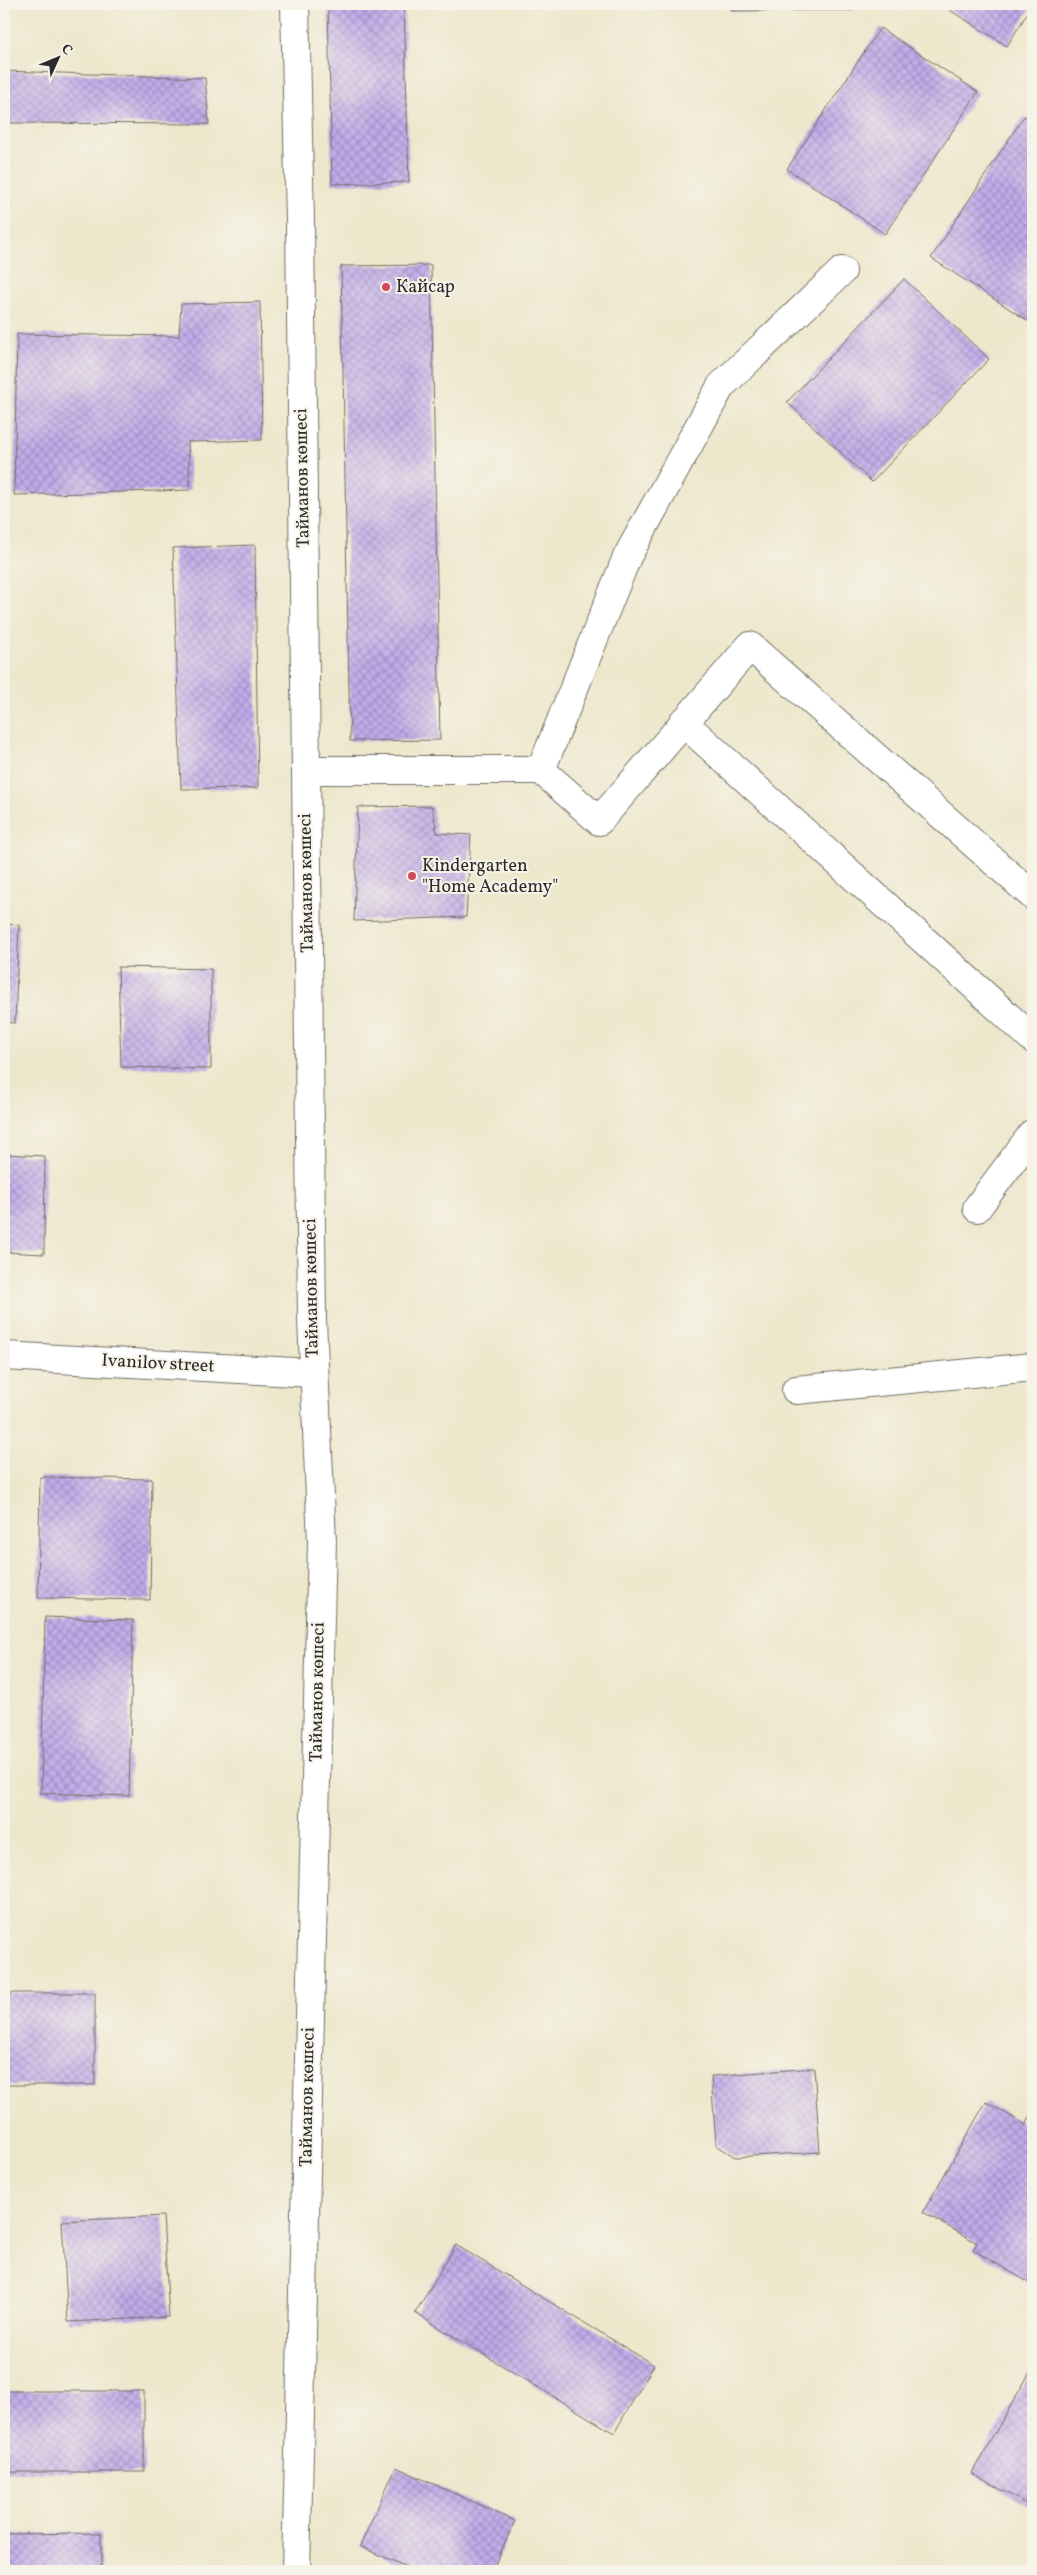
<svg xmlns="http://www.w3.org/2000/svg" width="1037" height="2575" viewBox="0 0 1037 2575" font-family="Vollkorn,serif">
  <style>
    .building { fill: url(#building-cross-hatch) }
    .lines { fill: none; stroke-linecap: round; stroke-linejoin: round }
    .minor-casing { stroke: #6f6d63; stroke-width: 30 }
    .minor { stroke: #fff; stroke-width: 28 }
    .poi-dot { fill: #d1495b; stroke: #f7f3e8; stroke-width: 2 }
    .labels { text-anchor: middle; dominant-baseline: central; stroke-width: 4; stroke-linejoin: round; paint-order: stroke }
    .poi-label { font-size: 18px; fill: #2b2b2b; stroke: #f7f3e8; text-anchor: start }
    .street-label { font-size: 18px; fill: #2b2b2b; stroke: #f7f3e8 }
  </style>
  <defs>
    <pattern id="building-cross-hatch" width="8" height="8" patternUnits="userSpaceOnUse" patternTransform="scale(1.25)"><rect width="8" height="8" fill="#c2acea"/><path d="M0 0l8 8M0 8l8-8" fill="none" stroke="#9e8cbe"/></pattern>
  </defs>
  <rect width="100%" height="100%" fill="#f7f3e8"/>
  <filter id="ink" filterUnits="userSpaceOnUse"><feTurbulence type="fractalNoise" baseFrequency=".02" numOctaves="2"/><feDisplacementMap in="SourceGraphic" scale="10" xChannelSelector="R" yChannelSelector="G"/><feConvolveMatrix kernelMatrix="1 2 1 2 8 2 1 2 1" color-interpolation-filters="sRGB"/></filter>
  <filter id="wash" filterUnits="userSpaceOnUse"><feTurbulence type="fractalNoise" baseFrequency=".0096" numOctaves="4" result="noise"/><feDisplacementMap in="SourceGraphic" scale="20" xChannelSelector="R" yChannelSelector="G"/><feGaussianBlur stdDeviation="1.12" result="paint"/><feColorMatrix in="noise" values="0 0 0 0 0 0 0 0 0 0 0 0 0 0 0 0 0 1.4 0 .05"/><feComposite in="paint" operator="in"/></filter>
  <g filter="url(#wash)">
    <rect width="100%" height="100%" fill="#ede7cc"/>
    <g id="blocks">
      <g class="building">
        <path d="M 328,4 L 404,4 L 409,182 L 332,184 Z"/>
        <path d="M 731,4 L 853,4 L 853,10 L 731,11 Z"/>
        <path d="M 940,4 L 1033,4 L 1007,46 Z"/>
        <path d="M 880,28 L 978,92 L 885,234 L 787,169 Z"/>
        <path d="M 4,71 L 205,78 L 209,124 L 4,123 Z"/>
        <path d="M 1024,116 L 1033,122 L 1033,314 L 1028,321 L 931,258 Z"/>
        <path d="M 431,265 L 440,740 L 350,741 L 341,266 Z"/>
        <path d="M 904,279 L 989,359 L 872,482 L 787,402 Z"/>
        <path d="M 260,302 L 262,440 L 188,442 L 190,490 L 14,495 L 17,334 L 179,336 L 181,304 Z"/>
        <path d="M 255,545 L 258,788 L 181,789 L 173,548 Z"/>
        <path d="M 432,806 L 437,833 L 471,835 L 466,917 L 354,921 L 358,807 Z"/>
        <path d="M 4,924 L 19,925 L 15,1023 L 4,1022 Z"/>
        <path d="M 118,967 L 211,969 L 211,1069 L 121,1067 Z"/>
        <path d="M 4,1154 L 45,1156 L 44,1254 L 4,1252 Z"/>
        <path d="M 40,1477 L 152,1479 L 150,1600 L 38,1598 Z"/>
        <path d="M 45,1617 L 133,1620 L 129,1796 L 41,1793 Z"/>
        <rect x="4" y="1993" width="91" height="92"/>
        <path d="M 814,2068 L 820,2152 L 735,2157 L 716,2145 L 711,2076 Z"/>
        <path d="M 986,2102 L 1026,2125 L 1031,2115 L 1033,2116 L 1033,2285 L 973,2250 L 977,2243 L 923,2212 Z"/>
        <path d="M 163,2216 L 169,2317 L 68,2322 L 62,2221 Z"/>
        <path d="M 456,2245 L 654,2365 L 614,2433 L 415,2313 Z"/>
        <path d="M 1033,2367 L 1033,2508 L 972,2473 Z"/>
        <path d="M 4,2391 L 144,2391 L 144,2472 L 5,2472 Z"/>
        <path d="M 396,2467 L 515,2521 L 492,2571 L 415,2571 L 360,2546 Z"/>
        <path d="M 101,2533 L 101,2571 L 4,2571 L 4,2534 Z"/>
      </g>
    </g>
  </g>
  <g filter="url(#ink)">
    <use href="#blocks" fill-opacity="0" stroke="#6f6d63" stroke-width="1"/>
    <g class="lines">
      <g class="minor-casing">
        <g id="minor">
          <path d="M 295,4 L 300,222 L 312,1320 L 322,1541 L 296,2571"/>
          <path d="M 683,722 L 1033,1039"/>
          <path d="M 306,770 L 541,770 L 599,821 L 750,646 L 1033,896"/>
          <path d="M 541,770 L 627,557 L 721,386 L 842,271"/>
          <path d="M 977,1208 L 1033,1133"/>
          <path d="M 4,1356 L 313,1373"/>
          <path d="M 796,1390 L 1033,1367"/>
        </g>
      </g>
      <use href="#minor" class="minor"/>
    </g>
  </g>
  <g class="poi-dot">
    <circle cx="386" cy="287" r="5"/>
    <circle cx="412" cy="876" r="5"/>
  </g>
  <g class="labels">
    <g class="poi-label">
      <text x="396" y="287">Кайсар</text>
      <text x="422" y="866">Kindergarten<tspan x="422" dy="21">"Home Academy"</tspan></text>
    </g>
    <g class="street-label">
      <text transform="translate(303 478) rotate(-91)">Тайманов көшесі</text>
      <text transform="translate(307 883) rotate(-91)">Тайманов көшесі</text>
      <text transform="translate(312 1288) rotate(-91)">Тайманов көшесі</text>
      <text transform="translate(158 1364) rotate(3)">Ivanilov street</text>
      <text transform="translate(318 1692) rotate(-89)">Тайманов көшесі</text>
      <text transform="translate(308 2097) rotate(-89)">Тайманов көшесі</text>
    </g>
  </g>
  <rect width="1037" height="2575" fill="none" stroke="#f7f3e8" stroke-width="20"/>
  <g transform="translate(58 58) rotate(46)" stroke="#f7f3e8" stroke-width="4" paint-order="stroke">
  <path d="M0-4L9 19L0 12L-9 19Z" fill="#2b2b2b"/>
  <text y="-8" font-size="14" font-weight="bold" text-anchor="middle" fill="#2b2b2b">С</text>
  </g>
</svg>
